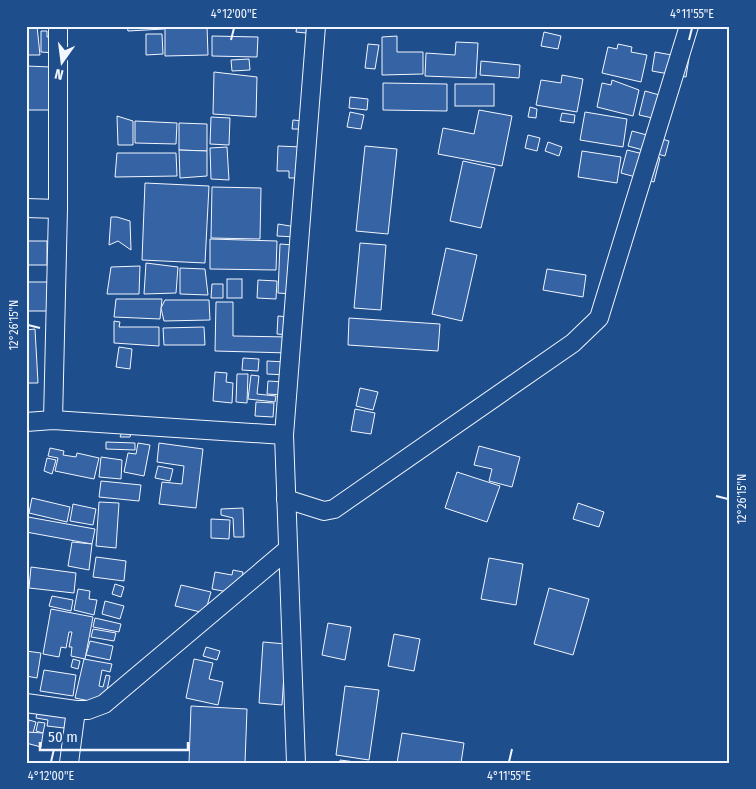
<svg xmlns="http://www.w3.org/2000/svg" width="756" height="789" viewBox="0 0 756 789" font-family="'Fira Sans Condensed',sans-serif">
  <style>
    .building { fill: #3563a3; stroke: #f2f6ff }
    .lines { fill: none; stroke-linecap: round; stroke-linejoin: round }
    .street-casing { stroke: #f2f6ff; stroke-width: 20 }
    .street { stroke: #1f4e8c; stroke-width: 18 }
    .ticks { fill: none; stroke: #f2f6ff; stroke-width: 2 }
    .neatline { fill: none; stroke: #f2f6ff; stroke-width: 2 }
    .ticks-label { font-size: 12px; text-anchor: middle; fill: #f2f6ff }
  </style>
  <rect width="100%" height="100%" fill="#1f4e8c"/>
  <g class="building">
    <path d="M 26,26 L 37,26 L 40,55 L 26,55 Z"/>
    <path d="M 127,26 L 164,26 L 164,29 L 128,31 Z"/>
    <path d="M 165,26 L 207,26 L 208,55 L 165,56 Z"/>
    <path d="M 297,26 L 307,26 L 306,33 L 296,32 Z"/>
    <path d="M 41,31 L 47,31 L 47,37 L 55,37 L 55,53 L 41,52 Z"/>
    <path d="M 544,32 L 561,36 L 558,49 L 541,46 Z"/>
    <path d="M 146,34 L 162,34 L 163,54 L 146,55 Z"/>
    <path d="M 212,36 L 258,37 L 257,57 L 212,56 Z"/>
    <path d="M 397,36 L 397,52 L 423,52 L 423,74 L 382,75 L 382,37 Z"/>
    <path d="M 456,42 L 478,43 L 476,78 L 425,76 L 426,53 L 455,55 Z"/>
    <path d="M 368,44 L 379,45 L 375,69 L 365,68 Z"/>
    <path d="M 618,44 L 632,47 L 631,52 L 647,55 L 641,82 L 602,73 L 608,47 L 617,49 Z"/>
    <path d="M 655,52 L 689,58 L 686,77 L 652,71 Z"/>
    <path d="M 249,59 L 250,70 L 232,71 L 231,60 Z"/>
    <path d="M 481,61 L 520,65 L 519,78 L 480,75 Z"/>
    <path d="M 26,66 L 51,67 L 51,110 L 26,110 Z"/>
    <path d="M 214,72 L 257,77 L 256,117 L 213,114 Z"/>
    <path d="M 562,75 L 583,79 L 577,112 L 536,105 L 541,80 L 561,83 Z"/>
    <path d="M 612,80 L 639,90 L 633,116 L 597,107 L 602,83 L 611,85 Z"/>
    <path d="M 383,83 L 447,84 L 447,111 L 383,110 Z"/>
    <rect x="455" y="84" width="39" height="22"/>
    <path d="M 645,91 L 663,96 L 657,119 L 639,115 Z"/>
    <path d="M 350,97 L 368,99 L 367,110 L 349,108 Z"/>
    <path d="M 530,107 L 537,109 L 536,118 L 528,117 Z"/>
    <path d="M 479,110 L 512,116 L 502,166 L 438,154 L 443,128 L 474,134 Z"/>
    <path d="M 350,112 L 364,115 L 361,129 L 347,127 Z"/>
    <path d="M 585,112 L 627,119 L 623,147 L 580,140 Z"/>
    <path d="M 562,113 L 575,115 L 574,123 L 560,121 Z"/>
    <path d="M 117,116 L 133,121 L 133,145 L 118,145 Z"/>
    <path d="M 211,117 L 230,118 L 229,145 L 210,144 Z"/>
    <path d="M 293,120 L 303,121 L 300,129 L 292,129 Z"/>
    <path d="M 135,121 L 177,123 L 176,144 L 135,143 Z"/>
    <path d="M 179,123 L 207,124 L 207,151 L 179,150 Z"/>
    <path d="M 632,131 L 669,141 L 665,156 L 628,146 Z"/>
    <path d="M 528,135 L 540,138 L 537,151 L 525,148 Z"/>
    <path d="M 548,142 L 562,147 L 559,156 L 545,151 Z"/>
    <path d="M 278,146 L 302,147 L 301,178 L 289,178 L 289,171 L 277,171 Z"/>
    <path d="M 365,146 L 397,149 L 388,234 L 356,231 Z"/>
    <path d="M 227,147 L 229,180 L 211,179 L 210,148 Z"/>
    <path d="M 179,150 L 207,151 L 207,176 L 180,178 Z"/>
    <path d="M 627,150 L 660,158 L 654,182 L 621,173 Z"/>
    <path d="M 582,151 L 621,157 L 617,183 L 578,177 Z"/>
    <path d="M 117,153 L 176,153 L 177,176 L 115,177 Z"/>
    <path d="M 463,161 L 495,168 L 481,228 L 450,221 Z"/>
    <path d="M 145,183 L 209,186 L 205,263 L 142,260 Z"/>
    <path d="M 212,187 L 261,188 L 260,239 L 211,238 Z"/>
    <path d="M 111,217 L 117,217 L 130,221 L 131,250 L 118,241 L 109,245 Z"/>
    <path d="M 278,224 L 296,227 L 295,237 L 277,236 Z"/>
    <path d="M 210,239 L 277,241 L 276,270 L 210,269 Z"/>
    <rect x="26" y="241" width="21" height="24"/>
    <path d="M 360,243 L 386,245 L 381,310 L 354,308 Z"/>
    <path d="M 280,244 L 294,245 L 292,294 L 278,293 Z"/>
    <path d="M 446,248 L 477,255 L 462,321 L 432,314 Z"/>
    <path d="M 146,263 L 178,267 L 176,293 L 144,294 Z"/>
    <path d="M 140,266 L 139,294 L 107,294 L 111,267 Z"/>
    <path d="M 180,268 L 205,269 L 208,295 L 180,294 Z"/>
    <path d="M 547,269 L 586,275 L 583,297 L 543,290 Z"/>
    <rect x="227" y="279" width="15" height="19"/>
    <path d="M 258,280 L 277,281 L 276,299 L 257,298 Z"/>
    <path d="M 26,282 L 48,282 L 49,311 L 26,311 Z"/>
    <path d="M 212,284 L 223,284 L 223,298 L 211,298 Z"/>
    <path d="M 116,299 L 162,299 L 160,319 L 114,317 Z"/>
    <path d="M 165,300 L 209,300 L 210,320 L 164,321 L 161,308 Z"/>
    <path d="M 216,302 L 233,302 L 233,336 L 289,337 L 289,353 L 215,351 Z"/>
    <path d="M 278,316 L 290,317 L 289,335 L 277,334 Z"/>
    <path d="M 349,318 L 440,324 L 438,351 L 348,345 Z"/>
    <path d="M 114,321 L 120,322 L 119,327 L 159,327 L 159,346 L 114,343 Z"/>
    <path d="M 204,327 L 205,345 L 164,345 L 163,328 Z"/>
    <path d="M 35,329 L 38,383 L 26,383 L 26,330 Z"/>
    <path d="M 119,347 L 132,349 L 130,369 L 116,367 Z"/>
    <path d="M 243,358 L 259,359 L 258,371 L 242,370 Z"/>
    <path d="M 267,361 L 286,362 L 286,375 L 267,374 Z"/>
    <path d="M 215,372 L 227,373 L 226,382 L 233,383 L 232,403 L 213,401 Z"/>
    <path d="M 237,374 L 248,374 L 247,403 L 236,402 Z"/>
    <path d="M 251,375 L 259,376 L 257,394 L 276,396 L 275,402 L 248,399 Z"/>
    <path d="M 268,381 L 285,382 L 284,395 L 267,394 Z"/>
    <path d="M 360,388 L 378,392 L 373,410 L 356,406 Z"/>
    <path d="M 256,402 L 274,403 L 273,417 L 255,416 Z"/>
    <path d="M 355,409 L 375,413 L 371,434 L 351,431 Z"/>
    <path d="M 122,432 L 131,433 L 130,437 L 120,437 Z"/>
    <path d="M 106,442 L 135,443 L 135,450 L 106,449 Z"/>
    <path d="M 138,443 L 150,445 L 144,476 L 124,472 L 128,453 L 136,454 Z"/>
    <path d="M 159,443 L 203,449 L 196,508 L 159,504 L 162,482 L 182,484 L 184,466 L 157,462 Z"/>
    <path d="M 479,446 L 520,457 L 512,487 L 489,481 L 492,469 L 474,465 Z"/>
    <path d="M 50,448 L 64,451 L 63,455 L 76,457 L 77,453 L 99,458 L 94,479 L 55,471 L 58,458 L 48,456 Z"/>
    <path d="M 101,457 L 122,460 L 121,479 L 99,477 Z"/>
    <path d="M 47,458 L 56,460 L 52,474 L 44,471 Z"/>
    <path d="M 158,466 L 173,469 L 170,481 L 155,478 Z"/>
    <path d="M 457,472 L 500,486 L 487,522 L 445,508 Z"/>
    <path d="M 101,481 L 141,485 L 139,501 L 99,497 Z"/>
    <path d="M 32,498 L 70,507 L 67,522 L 29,513 Z"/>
    <path d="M 99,502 L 119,503 L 116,548 L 96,546 Z"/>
    <path d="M 578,503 L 604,512 L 599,527 L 573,519 Z"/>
    <path d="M 73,504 L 96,509 L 93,525 L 70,521 Z"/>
    <path d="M 243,508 L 244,537 L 234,537 L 233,518 L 221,515 L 221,509 Z"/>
    <path d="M 28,517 L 95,529 L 92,544 L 26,532 Z"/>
    <path d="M 211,519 L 230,520 L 229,539 L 211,538 Z"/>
    <path d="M 72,542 L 92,544 L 89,570 L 68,566 Z"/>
    <path d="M 96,557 L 126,561 L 124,581 L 93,577 Z"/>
    <path d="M 489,558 L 523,564 L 516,605 L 481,599 Z"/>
    <path d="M 31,567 L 76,573 L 74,593 L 29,588 Z"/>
    <path d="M 233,570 L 243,572 L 239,594 L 212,589 L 215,572 L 232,575 Z"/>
    <path d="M 115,584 L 124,587 L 121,597 L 112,594 Z"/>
    <path d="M 181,585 L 211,592 L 205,613 L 175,606 Z"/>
    <path d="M 549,588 L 589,599 L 573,655 L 534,644 Z"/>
    <path d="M 78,589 L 90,591 L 89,599 L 97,600 L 94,615 L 74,610 Z"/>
    <path d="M 52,596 L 73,600 L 71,611 L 49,606 Z"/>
    <path d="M 105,601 L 124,606 L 120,619 L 102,614 Z"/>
    <path d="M 51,609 L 93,617 L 85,659 L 71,656 L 72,647 L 69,647 L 72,632 L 69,632 L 66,648 L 61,647 L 59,657 L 43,654 Z"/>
    <path d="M 95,618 L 121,624 L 119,632 L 93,627 Z"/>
    <path d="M 328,623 L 351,627 L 345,660 L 322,655 Z"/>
    <path d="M 93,629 L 116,633 L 114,641 L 91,637 Z"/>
    <path d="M 394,634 L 420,639 L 414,671 L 388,666 Z"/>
    <path d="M 90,641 L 113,646 L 110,660 L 86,655 Z"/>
    <path d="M 263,642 L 286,644 L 282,705 L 259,703 Z"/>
    <path d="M 206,647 L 220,651 L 217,660 L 203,656 Z"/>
    <path d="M 26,651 L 41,653 L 37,678 L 26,676 Z"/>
    <path d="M 73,659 L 80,661 L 78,669 L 71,667 Z"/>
    <path d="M 84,659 L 112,664 L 110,672 L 102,670 L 99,686 L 103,687 L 106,675 L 110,676 L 104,704 L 75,698 Z"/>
    <path d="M 194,659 L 213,663 L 209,679 L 223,682 L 218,705 L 186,698 Z"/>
    <path d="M 44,670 L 76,675 L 73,696 L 40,691 Z"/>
    <path d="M 345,686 L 379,690 L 369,760 L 336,755 Z"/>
    <path d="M 191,706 L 247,709 L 245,763 L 189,763 Z"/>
    <path d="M 38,708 L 67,712 L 64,728 L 47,726 L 48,720 L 36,718 Z"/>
    <path d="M 29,720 L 36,722 L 33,733 L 27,732 Z"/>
    <path d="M 38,722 L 45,723 L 43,733 L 36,731 Z"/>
    <path d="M 27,732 L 43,733 L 41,747 L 26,743 Z"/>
    <path d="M 402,733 L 464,743 L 461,763 L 397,763 Z"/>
    <path d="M 340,760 L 363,763 L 340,763 Z"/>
  </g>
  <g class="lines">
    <g class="street-casing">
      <g id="street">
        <path d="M 26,208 L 58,209"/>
        <path d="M 53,420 L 58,209 L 58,26"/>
        <path d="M 26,422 L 53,420 L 284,435"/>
        <path d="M 286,499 L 324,511 L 334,509 L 573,343 L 599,318 L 689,26"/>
        <path d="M 26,703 L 76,710"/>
        <path d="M 69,763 L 76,710 L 88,710 L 104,704 L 288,549"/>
        <path d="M 296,763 L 284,435 L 316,26"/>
      </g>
    </g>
    <use href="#street" class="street"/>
  </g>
  <path class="ticks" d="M 231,40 L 234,28M 689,40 L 692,28M 28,325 L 40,328M 716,496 L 728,499M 51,762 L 54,749M 509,762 L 512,749"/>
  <rect width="756" height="789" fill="none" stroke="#1f4e8c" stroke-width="55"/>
  <g transform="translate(62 62) rotate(194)" stroke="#1f4e8c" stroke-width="4" paint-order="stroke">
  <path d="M0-4L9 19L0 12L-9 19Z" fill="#f2f6ff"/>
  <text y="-8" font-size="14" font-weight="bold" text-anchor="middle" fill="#f2f6ff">N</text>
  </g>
  <path d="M40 742v8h148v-8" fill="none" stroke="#f2f6ff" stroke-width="2.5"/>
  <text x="48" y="742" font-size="15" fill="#f2f6ff" stroke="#1f4e8c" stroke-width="4" paint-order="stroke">50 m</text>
  <rect x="28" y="28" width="700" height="734" class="neatline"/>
  <g class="ticks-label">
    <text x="234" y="18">4°12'00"E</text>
    <text x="692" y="18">4°11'55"E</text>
    <text transform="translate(14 325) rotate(-90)" y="4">12°26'15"N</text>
    <text transform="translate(742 499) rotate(-90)" y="4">12°26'15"N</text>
    <text x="51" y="780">4°12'00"E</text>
    <text x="509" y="780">4°11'55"E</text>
  </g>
</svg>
